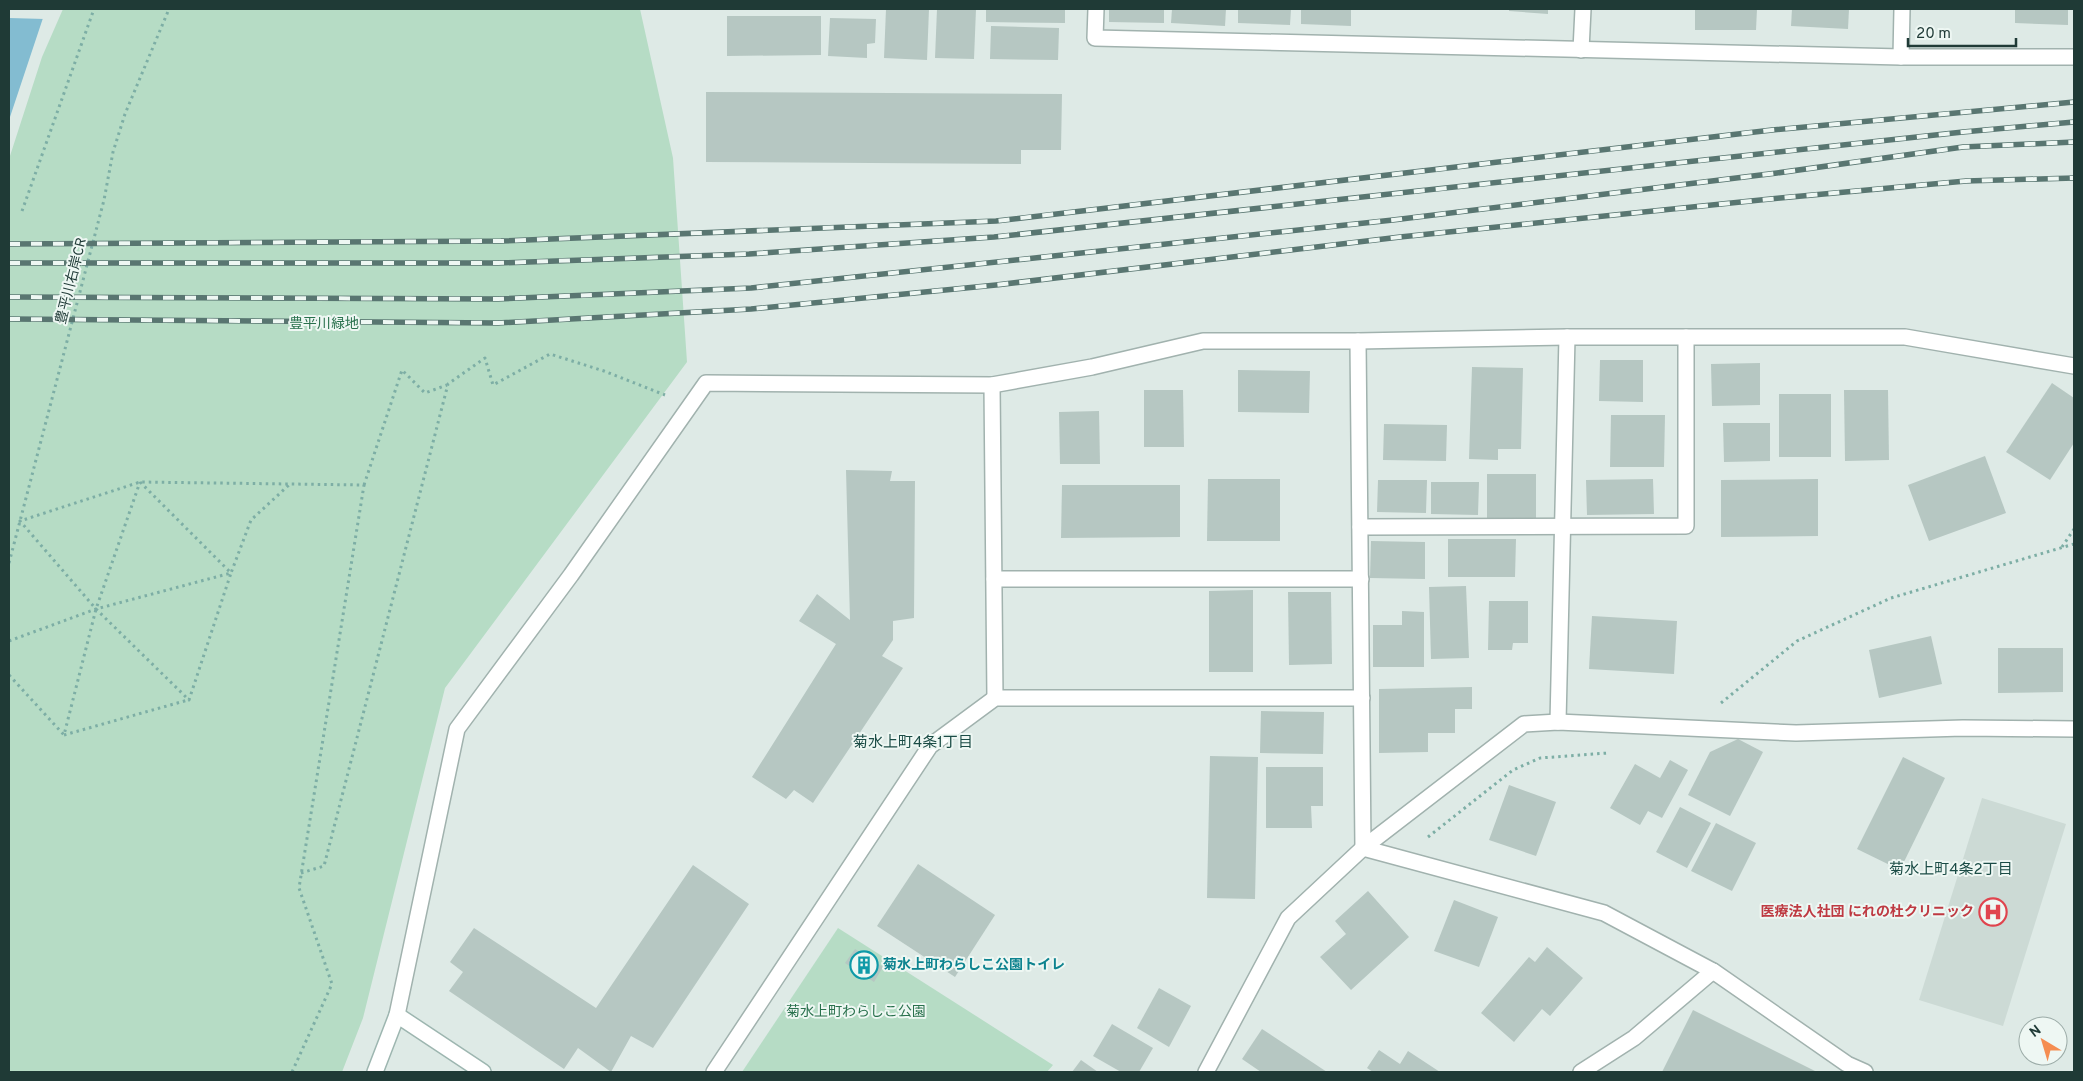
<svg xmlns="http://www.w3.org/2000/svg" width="2083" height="1081" viewBox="0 0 2083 1081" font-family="Overpass,'Noto Sans JP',sans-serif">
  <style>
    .built { fill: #ccdad5 }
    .green { fill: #b6dcc5 }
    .water { fill: #83bcd1 }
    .pier { fill: #deeae6 }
    .building { fill: #b6c7c2 }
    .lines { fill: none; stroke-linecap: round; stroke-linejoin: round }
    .lane-casing { stroke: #a1b2ae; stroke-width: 18 }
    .street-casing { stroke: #a1b2ae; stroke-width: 18 }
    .secondary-casing { stroke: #9db6b0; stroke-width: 18 }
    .path { stroke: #7daea5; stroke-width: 3; stroke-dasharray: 2.5 4; stroke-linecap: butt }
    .lane { stroke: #fff; stroke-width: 15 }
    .street { stroke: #fff; stroke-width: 15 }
    .secondary { stroke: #fff; stroke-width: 15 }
    .rail-casing { stroke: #597671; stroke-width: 5.5 }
    .rail { stroke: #eef7f3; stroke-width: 4; stroke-dasharray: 11; stroke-linecap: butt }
    .labels { text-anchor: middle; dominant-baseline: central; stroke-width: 4; stroke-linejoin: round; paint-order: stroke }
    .street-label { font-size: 14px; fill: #1f3a36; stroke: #eef7f3 }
    .park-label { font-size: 14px; fill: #29714d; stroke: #eef7f3 }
    .health-label { font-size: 14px; font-weight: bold; fill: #be3a42; stroke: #eef7f3; text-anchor: end }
    .culture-label { font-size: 14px; font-weight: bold; fill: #0d838f; stroke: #eef7f3; text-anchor: start }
    .neighbourhood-label { font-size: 15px; fill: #1b4c46; stroke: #eef7f3 }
  </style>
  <rect width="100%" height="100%" fill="#deeae6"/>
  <path class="built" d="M 1982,798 L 2066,824 L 2003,1026 L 1919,1000 Z"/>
  <g class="green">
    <path d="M 63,9 L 640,9 L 673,158 L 687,362 L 445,688 L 363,1018 L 342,1072 L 9,1072 L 9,159 L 42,57 Z"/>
    <path d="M 838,928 L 1053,1065 L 1047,1072 L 742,1072 Z"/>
  </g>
  <path class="water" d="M 9,9 L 46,9 L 9,120 Z"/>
  <path class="pier" d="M 9,9 L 48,9 L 45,19 L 9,18 Z"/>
  <g class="building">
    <path d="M 886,9 L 929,9 L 927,60 L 884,58 Z"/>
    <path d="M 937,9 L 976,9 L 974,59 L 935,58 Z"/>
    <path d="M 986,9 L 1065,9 L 1065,23 L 986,22 Z"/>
    <path d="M 1109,9 L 1164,9 L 1164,23 L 1109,22 Z"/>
    <path d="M 1172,9 L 1226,9 L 1225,26 L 1171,23 Z"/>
    <path d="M 1238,9 L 1291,9 L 1290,25 L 1238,23 Z"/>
    <path d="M 1301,9 L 1351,9 L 1351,26 L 1301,24 Z"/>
    <path d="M 1509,9 L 1548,9 L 1548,14 L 1509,11 Z"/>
    <path d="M 1695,9 L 1757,9 L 1756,30 L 1695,30 Z"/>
    <path d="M 1792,9 L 1849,9 L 1848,29 L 1791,26 Z"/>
    <path d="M 2015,9 L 2068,9 L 2068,25 L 2015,23 Z"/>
    <path d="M 727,16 L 821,16 L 821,55 L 727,56 Z"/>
    <path d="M 830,18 L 876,19 L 875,43 L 867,44 L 867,58 L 828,56 Z"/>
    <path d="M 991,26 L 1059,28 L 1058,60 L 990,59 Z"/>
    <path d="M 706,92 L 1062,94 L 1061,150 L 1021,150 L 1021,164 L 706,162 Z"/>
    <path d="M 1600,360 L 1643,360 L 1643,402 L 1599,401 Z"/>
    <path d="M 1760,363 L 1760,405 L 1712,406 L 1711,364 Z"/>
    <path d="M 1472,367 L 1523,368 L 1521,449 L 1498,449 L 1498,460 L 1469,459 Z"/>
    <path d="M 1238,370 L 1310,371 L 1309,413 L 1238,412 Z"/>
    <path d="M 2052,383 L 2074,398 L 2074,443 L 2050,480 L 2006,452 Z"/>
    <path d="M 1144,390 L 1183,390 L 1184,447 L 1144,447 Z"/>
    <path d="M 1844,390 L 1888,390 L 1889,460 L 1845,461 Z"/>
    <rect x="1779" y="394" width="52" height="63"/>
    <path d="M 1099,411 L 1100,464 L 1060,464 L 1059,412 Z"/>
    <path d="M 1611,415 L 1665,415 L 1664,467 L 1610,467 Z"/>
    <path d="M 1723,423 L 1770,423 L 1770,461 L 1724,462 Z"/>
    <path d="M 1384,424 L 1447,425 L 1446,461 L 1383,460 Z"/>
    <path d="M 1985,456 L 2006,513 L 1929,541 L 1908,485 Z"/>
    <path d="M 846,470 L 892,471 L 890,481 L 915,481 L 914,618 L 893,621 L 893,640 L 882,656 L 903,668 L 813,803 L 794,790 L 786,799 L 752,777 L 836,644 L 799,621 L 817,594 L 850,620 Z"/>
    <rect x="1487" y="474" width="49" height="44"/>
    <path d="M 1208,479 L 1280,479 L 1280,541 L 1207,541 Z"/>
    <path d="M 1653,479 L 1654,514 L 1587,515 L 1586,480 Z"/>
    <path d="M 1818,479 L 1818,536 L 1721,537 L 1721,480 Z"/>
    <path d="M 1378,480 L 1427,480 L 1426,513 L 1377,512 Z"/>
    <path d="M 1431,482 L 1479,482 L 1478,515 L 1431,514 Z"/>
    <path d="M 1062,485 L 1180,485 L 1180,537 L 1061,538 Z"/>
    <path d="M 1448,539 L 1516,539 L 1515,577 L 1448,577 Z"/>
    <path d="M 1371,541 L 1425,542 L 1425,579 L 1370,578 Z"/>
    <path d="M 1466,586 L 1469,658 L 1431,659 L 1429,587 Z"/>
    <path d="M 1253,590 L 1253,672 L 1209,672 L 1209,591 Z"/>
    <path d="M 1288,592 L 1331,592 L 1332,664 L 1289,665 Z"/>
    <path d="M 1489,601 L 1528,601 L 1528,643 L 1513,643 L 1512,650 L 1488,650 Z"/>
    <path d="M 1402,611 L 1424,612 L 1424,667 L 1373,667 L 1373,625 L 1402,625 Z"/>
    <path d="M 1592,616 L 1677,621 L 1674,674 L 1589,669 Z"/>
    <path d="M 1931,636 L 1942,684 L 1879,698 L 1869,650 Z"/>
    <path d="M 1998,648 L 2063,648 L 2063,692 L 1998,693 Z"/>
    <path d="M 1472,687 L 1472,709 L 1455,709 L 1455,733 L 1428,733 L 1428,752 L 1379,753 L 1379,689 Z"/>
    <path d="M 1261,711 L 1324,712 L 1323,754 L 1260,753 Z"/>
    <path d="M 1738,739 L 1763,752 L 1730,816 L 1688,795 L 1710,752 Z"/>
    <path d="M 1210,756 L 1258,757 L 1255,899 L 1207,898 Z"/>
    <path d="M 1903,757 L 1945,778 L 1900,870 L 1857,849 Z"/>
    <path d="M 1670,760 L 1688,770 L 1662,818 L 1648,811 L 1640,825 L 1610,808 L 1635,764 L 1660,778 Z"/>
    <path d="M 1266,767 L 1323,767 L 1323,806 L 1311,806 L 1312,828 L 1266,828 Z"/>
    <path d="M 1509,785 L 1556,802 L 1536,856 L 1489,840 Z"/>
    <path d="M 1680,807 L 1711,823 L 1687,868 L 1656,852 Z"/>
    <path d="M 1716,823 L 1756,843 L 1732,891 L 1691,871 Z"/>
    <path d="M 918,864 L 995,915 L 955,977 L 877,926 Z"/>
    <path d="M 693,865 L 749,904 L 653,1048 L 631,1036 L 611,1072 L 578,1048 L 564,1069 L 449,991 L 463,972 L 450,962 L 474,928 L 596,1008 Z"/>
    <path d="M 1368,891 L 1409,937 L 1351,990 L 1320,957 L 1346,934 L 1335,921 Z"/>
    <path d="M 1454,900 L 1498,917 L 1479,967 L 1434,951 Z"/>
    <path d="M 1547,947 L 1583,978 L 1550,1016 L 1542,1009 L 1514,1042 L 1481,1013 L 1529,957 L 1535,962 Z"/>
    <path d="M 855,949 L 883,967 L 874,982 L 845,963 Z"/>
    <path d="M 1159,988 L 1191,1006 L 1169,1047 L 1137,1028 Z"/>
    <path d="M 1693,1010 L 1817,1072 L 1662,1072 Z"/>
    <path d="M 1112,1024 L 1153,1048 L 1139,1072 L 1121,1072 L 1093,1056 Z"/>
    <path d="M 1262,1029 L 1327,1072 L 1261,1072 L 1242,1059 Z"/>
    <path d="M 1379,1050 L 1400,1064 L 1408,1051 L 1440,1072 L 1373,1072 L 1367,1068 Z"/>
    <path d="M 1081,1060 L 1098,1072 L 1072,1072 Z"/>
  </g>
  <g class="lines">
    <g class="lane-casing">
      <path id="lane" d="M 1901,57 L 1902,9"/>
    </g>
    <g class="street-casing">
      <g id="street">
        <path d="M 1096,9 L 1095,38 L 1901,57 L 2074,57"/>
        <path d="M 1581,50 L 1583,9"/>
        <path d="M 1358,341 L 1363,848"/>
        <path d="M 992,385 L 995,698"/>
        <path d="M 1360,527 L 1686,526 L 1686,337"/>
        <path d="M 994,579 L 1361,579"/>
        <path d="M 1558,722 L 1567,337"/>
        <path d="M 1363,848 L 1604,913 L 1713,971 L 1847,1064 L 1865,1072"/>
        <path d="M 397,1015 L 457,729 L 571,575 L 706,383 L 992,385 L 1092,367 L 1203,341 L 1358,341 L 1567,337 L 1905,337 L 2074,366"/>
        <path d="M 714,1072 L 930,746 L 995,698 L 1362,698"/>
        <path d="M 1206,1072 L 1288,918 L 1363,848 L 1524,724 L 1558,722 L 1796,733 L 1963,728 L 2074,729"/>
        <path d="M 1581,1072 L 1634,1038 L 1713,971"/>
      </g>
    </g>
    <g class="secondary-casing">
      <path id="secondary" d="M 375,1072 L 397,1015 L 483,1072"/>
    </g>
    <g class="path">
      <path d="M 22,211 L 94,9"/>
      <path d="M 140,482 L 231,573 L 251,520 L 290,484"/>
      <path d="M 364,485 L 402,370 L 425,393 L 447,385"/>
      <path d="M 2062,547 L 2074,529"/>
      <path d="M 9,563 L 104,200 L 113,152 L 125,114 L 169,9"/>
      <path d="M 9,641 L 96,609 L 231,573 L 189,700 L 96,609 L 20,521 L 140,482 L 364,485 L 299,888 L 332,984 L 292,1072"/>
      <path d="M 9,675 L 64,735 L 96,609 L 140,482"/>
      <path d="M 1721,703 L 1797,641 L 1891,598 L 2074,544"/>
      <path d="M 64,735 L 188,700"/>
      <path d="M 1428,837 L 1513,770 L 1540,758 L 1608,753"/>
      <path d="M 301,873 L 324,866 L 448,384 L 485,358 L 493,385 L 550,354 L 604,371 L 665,395"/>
    </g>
    <use href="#lane" class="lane"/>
    <use href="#street" class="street"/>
    <use href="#secondary" class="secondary"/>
    <g class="rail-casing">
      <g id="rail">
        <path d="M 9,244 L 501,241 L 996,221 L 1772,130 L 2074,102"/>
        <path d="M 9,263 L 498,263 L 749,254 L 994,237 L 1963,132 L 2074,122"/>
        <path d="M 9,297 L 498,299 L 751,288 L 1393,220 L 1777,173 L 1963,147 L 2074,142"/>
        <path d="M 9,319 L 498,323 L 751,309 L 996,285 L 1400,237 L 1780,198 L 1966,181 L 2074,178"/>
      </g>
    </g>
    <use href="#rail" class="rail"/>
  </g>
  <defs>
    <g id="hospital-ring" transform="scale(1.4375)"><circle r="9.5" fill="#eef7f3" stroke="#e0444e" stroke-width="1.5"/><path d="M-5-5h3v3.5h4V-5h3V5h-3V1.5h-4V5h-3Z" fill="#e0444e"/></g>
    <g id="building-ring" transform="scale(1.4375)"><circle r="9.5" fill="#eef7f3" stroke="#0f9aa8" stroke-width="1.5"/><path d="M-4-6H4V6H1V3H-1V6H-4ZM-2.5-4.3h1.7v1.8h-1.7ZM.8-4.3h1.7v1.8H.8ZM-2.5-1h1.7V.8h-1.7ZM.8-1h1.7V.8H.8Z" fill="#0f9aa8"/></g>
  </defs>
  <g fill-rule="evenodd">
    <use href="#hospital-ring" x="1993" y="912"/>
    <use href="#building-ring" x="864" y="965"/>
  </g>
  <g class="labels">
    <g class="street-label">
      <text transform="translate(72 281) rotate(-76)">豊平川右岸CR</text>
    </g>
    <g class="park-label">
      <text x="324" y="324">豊平川緑地</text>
      <text x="856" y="1012">菊水上町わらしこ公園</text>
    </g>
    <g class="health-label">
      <text x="1974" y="912">医療法人社団 にれの杜クリニック</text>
    </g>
    <g class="culture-label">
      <text x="883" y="965">菊水上町わらしこ公園トイレ</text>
    </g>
    <g class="neighbourhood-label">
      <text x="913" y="743">菊水上町4条1丁目</text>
      <text x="1951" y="870">菊水上町4条2丁目</text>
    </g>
  </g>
  <rect width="2083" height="1081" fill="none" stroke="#1f3a36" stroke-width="20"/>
  <g transform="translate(2043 1041) rotate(322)"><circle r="24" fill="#eef7f3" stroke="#9baba7"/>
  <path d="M0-4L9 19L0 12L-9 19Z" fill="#f58d51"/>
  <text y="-8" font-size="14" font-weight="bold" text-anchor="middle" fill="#1f3a36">N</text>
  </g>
  <path d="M1908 38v8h108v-8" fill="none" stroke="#1f3a36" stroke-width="2.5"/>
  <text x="1916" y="38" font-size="15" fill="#1f3a36" stroke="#eef7f3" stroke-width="4" paint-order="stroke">20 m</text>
</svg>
